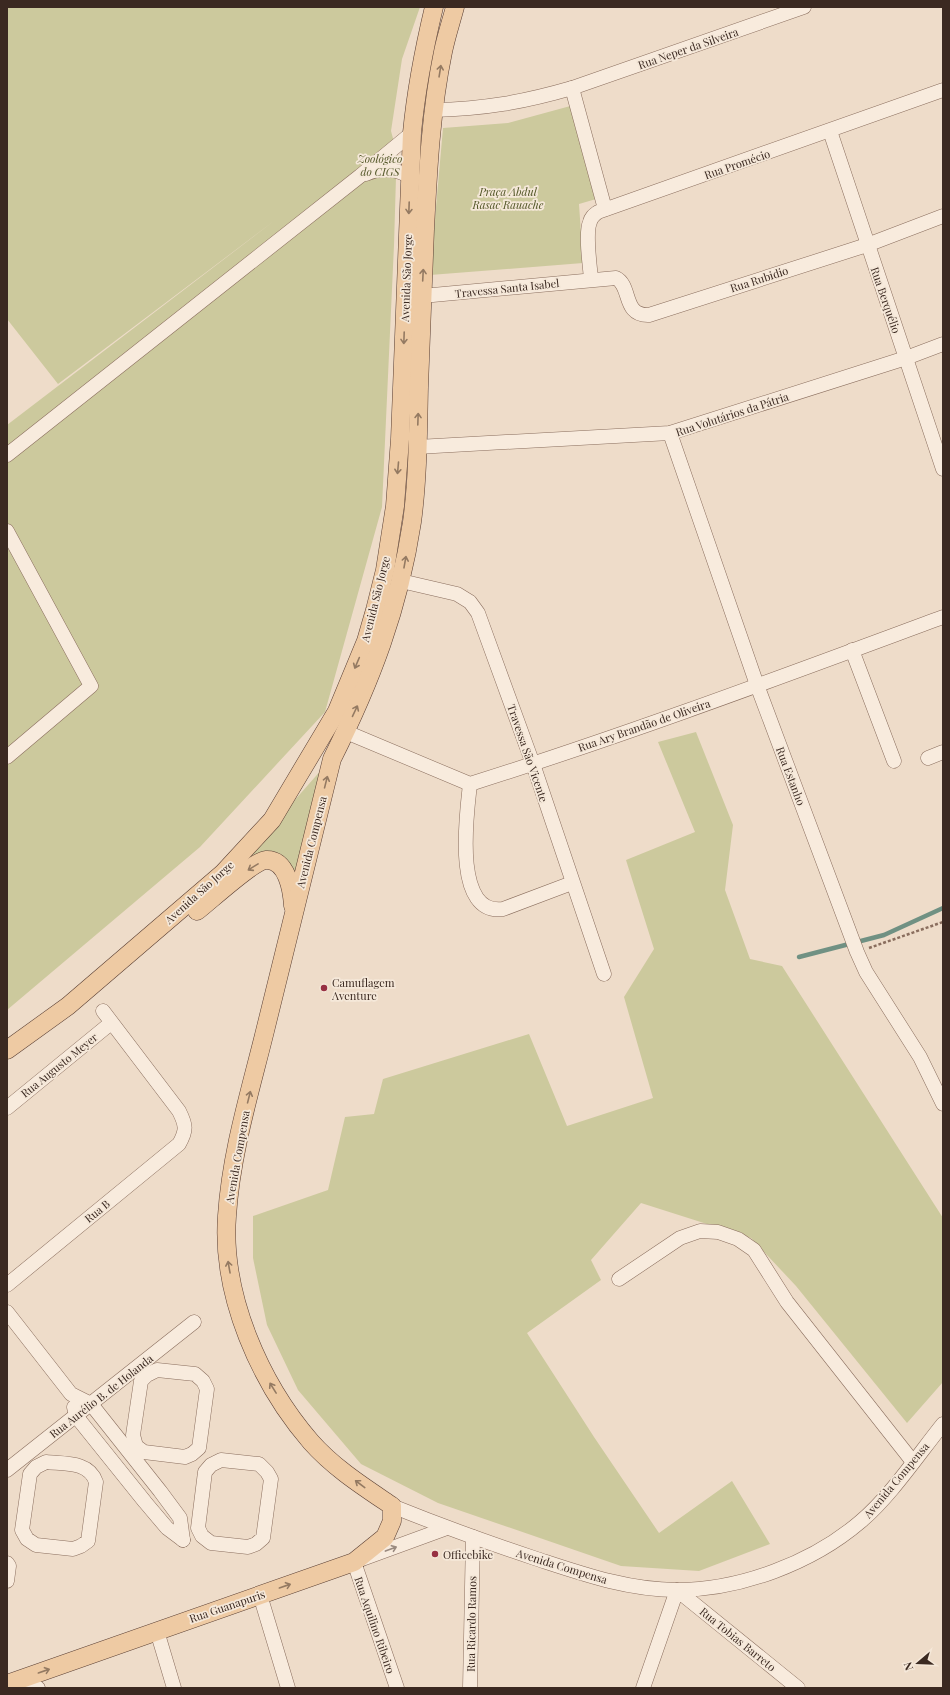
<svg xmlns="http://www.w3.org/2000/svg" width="950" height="1695" viewBox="0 0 950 1695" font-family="'Playfair Display',serif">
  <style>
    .green { fill: #ccc99d }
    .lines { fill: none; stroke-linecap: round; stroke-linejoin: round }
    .stream { stroke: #709183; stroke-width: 4.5 }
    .minor-casing { stroke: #8a6e5e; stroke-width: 15 }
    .major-casing { stroke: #583d32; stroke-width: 19 }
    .path { stroke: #8a6e5e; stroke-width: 2.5; stroke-dasharray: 3 2; stroke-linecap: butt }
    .minor { stroke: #f8ebdd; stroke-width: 14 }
    .major { stroke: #eecaa3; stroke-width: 18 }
    .oneway { stroke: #947a62 }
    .oneway2 { stroke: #9a8a7f }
    .poi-dot { fill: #973042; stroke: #f5e8d9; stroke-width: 1.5 }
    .labels { text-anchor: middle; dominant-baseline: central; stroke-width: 3.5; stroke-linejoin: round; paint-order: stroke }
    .street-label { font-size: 11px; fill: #3b2921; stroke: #f5e8d9 }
    .park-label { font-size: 11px; font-style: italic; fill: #535728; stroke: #f5e8d9 }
    .poi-label { font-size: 11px; fill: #3b2921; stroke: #f5e8d9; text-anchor: start }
  </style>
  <rect width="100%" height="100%" fill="#eedcc9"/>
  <g class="green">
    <path d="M 7,7 L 420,7 L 402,59 L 391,131 L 402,172 L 396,177 L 394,245 L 382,507 L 325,712 L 200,847 L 7,1010 L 7,425 L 274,221 L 58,384 L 7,319 Z"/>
    <path d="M 574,105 L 603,197 L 579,204 L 583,263 L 430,275 L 443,128 L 508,123 Z"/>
    <path d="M 696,732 L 733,825 L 725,890 L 750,959 L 782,966 L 943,1218 L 943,1382 L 907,1423 L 796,1286 L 751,1238 L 641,1203 L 591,1260 L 601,1280 L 527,1333 L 594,1437 L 659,1533 L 732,1481 L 770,1544 L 699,1571 L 621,1566 L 438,1503 L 361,1464 L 298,1390 L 267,1325 L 253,1258 L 253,1216 L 328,1190 L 345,1117 L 374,1114 L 383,1079 L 529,1034 L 567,1126 L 653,1098 L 624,997 L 654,949 L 626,860 L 695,832 L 658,742 Z"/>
    <path d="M 323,768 L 294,880 L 276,855 L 260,852 L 219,886 Z"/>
  </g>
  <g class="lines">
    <path class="stream" d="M 799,957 L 884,935 L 943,908"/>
    <g class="minor-casing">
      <g id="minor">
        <path d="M 572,88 L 605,209"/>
        <path d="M 433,110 C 484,109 524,102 572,88 L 804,7"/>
        <path d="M 830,131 L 943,469"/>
        <path d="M 366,174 C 381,167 395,168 410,177"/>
        <path d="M 591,279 C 590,266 585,233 590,222 C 591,217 594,215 598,212 L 943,90"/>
        <path d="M 422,296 L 616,278 C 632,286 622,316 649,315 L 867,245 L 943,216"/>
        <path d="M 670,433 L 757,685 L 857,952 L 866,972 L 920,1057 L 943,1104"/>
        <path d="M 417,447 L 670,433 L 906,358 L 943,344"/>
        <path d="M 7,455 L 360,176 L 412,133"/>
        <path d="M 7,531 L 91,686 L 7,757"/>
        <path d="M 401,581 L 457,594 L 470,602 L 478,613 L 533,764 L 604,974"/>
        <path d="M 852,650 L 894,761"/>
        <path d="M 346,732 L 470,784 C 629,734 786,675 943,617"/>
        <path d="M 928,758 L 943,752"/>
        <path d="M 470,784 C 467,812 452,916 503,909 L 572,883"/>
        <path d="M 7,1108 L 111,1023"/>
        <path d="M 619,1279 L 680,1238 L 700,1231 L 718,1232 L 738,1239 L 754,1250 L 787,1302 L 913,1462"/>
        <path d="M 7,1285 L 179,1144 C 187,1130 186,1125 179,1111 L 103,1011"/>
        <path d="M 7,1312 L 71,1394 L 91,1404 L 160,1491 L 180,1518 L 183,1540"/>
        <path d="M 157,1370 L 195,1374 L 203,1381 L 207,1389 L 199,1448 L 192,1454 L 185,1457 L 144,1452 L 136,1446 L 133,1435 L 141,1381 L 147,1375 Z"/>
        <path d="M 74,1407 L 76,1416 L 145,1502 L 167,1528 L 183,1540"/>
        <path d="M 221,1460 L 259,1464 L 267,1472 L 271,1479 L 263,1538 L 256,1544 L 248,1547 L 211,1543 L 202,1536 L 198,1528 L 205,1472 L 211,1465 Z"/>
        <path d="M 46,1462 C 64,1464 89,1461 96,1482 L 88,1541 L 81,1546 L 73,1549 L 36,1545 L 27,1539 L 22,1530 L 30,1474 L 36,1467 Z"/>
        <path d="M 7,1470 L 194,1322"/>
        <path d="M 392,1506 C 439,1525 486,1542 534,1558 C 580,1573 627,1590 677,1590 C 740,1590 812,1563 860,1522 C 890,1497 918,1455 943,1424"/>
        <path d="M 7,1563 L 9,1566 L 7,1581"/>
        <path d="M 260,1595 L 288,1688"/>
        <path d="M 157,1631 L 174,1688"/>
        <path d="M 23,1678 L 38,1688"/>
        <path d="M 397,1688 L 354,1562 L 447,1528"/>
        <path d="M 470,1688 L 473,1537"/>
        <path d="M 643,1688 L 677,1590 L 798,1688"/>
      </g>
    </g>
    <g class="major-casing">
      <g id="major">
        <path d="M 197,911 C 209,902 253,861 266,860 C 287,859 292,890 293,906"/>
        <path d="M 7,1050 L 68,1006 L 223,873 L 272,820 L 337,711 L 366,641 L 375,610 L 385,570 L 395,506 L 400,439 L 412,133 C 416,90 424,49 434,7"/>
        <path d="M 7,1684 L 354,1562 L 385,1537 L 392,1521 L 392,1506 C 364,1487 334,1468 311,1442 C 260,1383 221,1295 227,1216 C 231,1153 250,1092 265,1031 C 287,940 309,849 332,759 C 371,681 399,608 412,522 C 418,478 418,431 419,387 C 421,334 423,281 425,229 C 428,170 431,110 443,52 C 446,37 451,22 455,7"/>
      </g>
    </g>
    <path class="path" d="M 869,948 L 943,922"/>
    <use href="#minor" class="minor"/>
    <use href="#major" class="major"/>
  </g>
  <defs><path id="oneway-shaft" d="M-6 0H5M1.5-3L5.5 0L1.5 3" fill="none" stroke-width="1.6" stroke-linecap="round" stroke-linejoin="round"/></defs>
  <g class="oneway">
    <use href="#oneway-shaft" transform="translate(440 71) rotate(-81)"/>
    <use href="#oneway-shaft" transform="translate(409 208) rotate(92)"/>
    <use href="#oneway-shaft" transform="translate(423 275) rotate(-87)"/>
    <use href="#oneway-shaft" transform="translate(404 338) rotate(92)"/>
    <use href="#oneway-shaft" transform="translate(418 419) rotate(-88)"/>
    <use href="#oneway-shaft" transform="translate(398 468) rotate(95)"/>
    <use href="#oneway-shaft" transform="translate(405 562) rotate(-80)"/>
    <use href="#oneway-shaft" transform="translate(357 663) rotate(113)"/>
    <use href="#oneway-shaft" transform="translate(355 711) rotate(-65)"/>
    <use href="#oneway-shaft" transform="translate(326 782) rotate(-76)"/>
    <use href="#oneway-shaft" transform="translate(253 867) rotate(148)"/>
    <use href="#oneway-shaft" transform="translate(249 1097) rotate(-76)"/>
    <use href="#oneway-shaft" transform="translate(229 1267) rotate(-100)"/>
    <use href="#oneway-shaft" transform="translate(273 1388) rotate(-122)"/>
    <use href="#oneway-shaft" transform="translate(360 1484) rotate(-143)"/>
    <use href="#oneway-shaft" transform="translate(285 1586) rotate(-19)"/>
    <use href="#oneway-shaft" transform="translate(44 1671) rotate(-19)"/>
  </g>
  <use class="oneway2" href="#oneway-shaft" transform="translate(391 1549) rotate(-20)"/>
  <g class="poi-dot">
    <circle cx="324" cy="988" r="4"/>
    <circle cx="435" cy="1554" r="4"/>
  </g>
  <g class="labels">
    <g class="street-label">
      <text transform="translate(688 48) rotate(-19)">Rua Neper da Silveira</text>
      <text transform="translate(737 164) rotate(-19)">Rua Promécio</text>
      <text transform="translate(406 278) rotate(-88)">Avenida São Jorge</text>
      <text transform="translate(759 279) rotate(-18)">Rua Rubidio</text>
      <text transform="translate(507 288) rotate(-6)">Travessa Santa Isabel</text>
      <text transform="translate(886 300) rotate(71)">Rua Berquélio</text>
      <text transform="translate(732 414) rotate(-18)">Rua Volutários da Pátria</text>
      <text transform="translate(375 599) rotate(-76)">Avenida São Jorge</text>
      <text transform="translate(644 725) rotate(-19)">Rua Ary Brandão de Oliveira</text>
      <text transform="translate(528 753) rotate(71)">Travessa São Vicente</text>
      <text transform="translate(791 776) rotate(69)">Rua Estanho</text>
      <text transform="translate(311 842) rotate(-76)">Avenida Compensa</text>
      <text transform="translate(199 892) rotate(-42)">Avenida São Jorge</text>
      <text transform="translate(59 1065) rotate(-39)">Rua Augusto Meyer</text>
      <text transform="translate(237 1157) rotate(-80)">Avenida Compensa</text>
      <text transform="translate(97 1211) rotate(-39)">Rua B</text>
      <text transform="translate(101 1396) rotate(-38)">Rua Aurélio B. de Holanda</text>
      <text transform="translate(896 1480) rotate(-50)">Avenida Compensa</text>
      <text transform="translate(562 1566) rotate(17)">Avenida Compensa</text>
      <text transform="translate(227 1606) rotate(-19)">Rua Guanapuris</text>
      <text transform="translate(471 1624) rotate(-89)">Rua Ricardo Ramos</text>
      <text transform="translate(375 1625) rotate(71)">Rua Aquilino Ribeiro</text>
      <text transform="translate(738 1639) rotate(39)">Rua Tobias Barreto</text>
    </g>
    <g class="park-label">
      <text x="380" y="158">Zoológico<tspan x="380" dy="13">do CIGS</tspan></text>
      <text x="508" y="191">Praça Abdul<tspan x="508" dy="13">Rasac Rauache</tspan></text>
    </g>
    <g class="poi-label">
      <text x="332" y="982">Camuflagem<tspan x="332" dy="13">Aventure</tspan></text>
      <text x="443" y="1554">Officebike</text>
    </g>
  </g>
  <rect width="950" height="1695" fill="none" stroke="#3b2921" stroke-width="16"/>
  <g transform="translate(918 1663) rotate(251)" stroke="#f5e8d9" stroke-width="3" paint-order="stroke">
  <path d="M0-3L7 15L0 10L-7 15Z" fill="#3b2921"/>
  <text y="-6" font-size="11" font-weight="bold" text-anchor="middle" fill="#3b2921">N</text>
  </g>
</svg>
